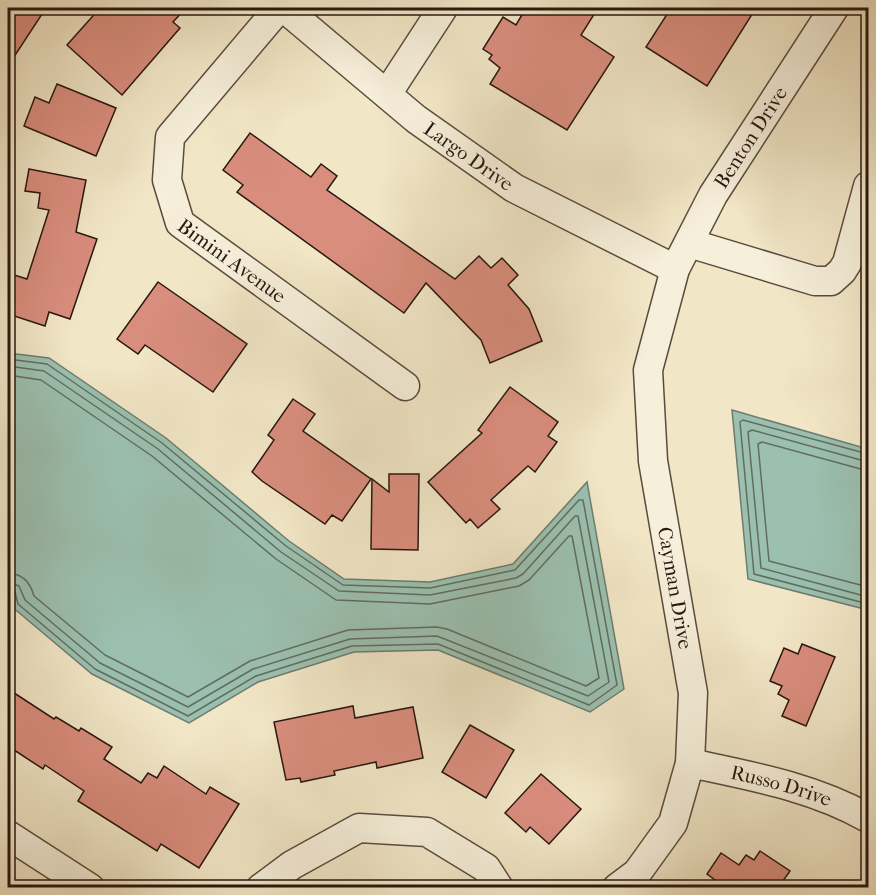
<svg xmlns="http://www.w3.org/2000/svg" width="876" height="895" viewBox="0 0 876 895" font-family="'IM FELL French Canon',serif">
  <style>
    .water { fill: #9bc0b0; stroke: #6d7c70; stroke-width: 1.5 }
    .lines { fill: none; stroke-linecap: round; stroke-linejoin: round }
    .shore { stroke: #626c60; stroke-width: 1.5 }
    .building { fill: #d98d7d; stroke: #281711; stroke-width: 1.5 }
    .minor-casing { stroke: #5a4b3e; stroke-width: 31 }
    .minor { stroke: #f6efda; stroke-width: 28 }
    .labels { text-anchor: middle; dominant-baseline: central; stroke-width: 5; stroke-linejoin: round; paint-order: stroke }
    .street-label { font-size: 20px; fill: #281711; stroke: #f6efda }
  </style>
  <rect width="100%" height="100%" fill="#f1e6c6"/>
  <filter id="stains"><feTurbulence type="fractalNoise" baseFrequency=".00333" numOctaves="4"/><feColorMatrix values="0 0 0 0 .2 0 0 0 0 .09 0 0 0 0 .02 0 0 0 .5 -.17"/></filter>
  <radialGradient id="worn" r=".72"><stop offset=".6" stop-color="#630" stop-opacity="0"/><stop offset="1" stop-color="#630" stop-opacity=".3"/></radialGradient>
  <g class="water">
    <path d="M 8,353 L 49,358 L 166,438 L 289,541 L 344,579 L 430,582 L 513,564 L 587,482 L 624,689 L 590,712 L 438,650 L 354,652 L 258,682 L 189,723 L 92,674 L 11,606 L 8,570 Z"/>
    <path d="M 732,410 L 868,449 L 868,610 L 748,579 Z"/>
  </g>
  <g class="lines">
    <g class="shore">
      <path d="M 8,359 L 47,364 L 162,443 L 286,546 L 343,585 L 430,588 L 515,570 L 579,500 L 583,500 L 617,685 L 589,705 L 438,644 L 352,646 L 256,676 L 188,716 L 95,669 L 18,604 L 15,592 L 8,589"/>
      <path d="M 8,366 L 44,371 L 158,449 L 281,552 L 339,591 L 430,595 L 516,578 L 523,574 L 575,516 L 578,516 L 609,682 L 588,696 L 437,636 L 350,639 L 253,669 L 188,707 L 100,663 L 25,600 L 19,586 L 8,582"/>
      <path d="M 8,375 L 41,380 L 152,456 L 276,559 L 336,600 L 430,604 L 519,586 L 529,580 L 569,536 L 572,536 L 599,678 L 586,686 L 447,629 L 437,627 L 348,630 L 250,661 L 188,697 L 105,655 L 34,596 C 30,582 23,574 8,573"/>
      <path d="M 868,454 L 743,420 L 740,422 L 754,574 L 868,604"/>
      <path d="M 868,462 L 752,430 L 748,432 L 761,568 L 868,597"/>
      <path d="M 868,471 L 762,442 L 758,444 L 769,561 L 868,587"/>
    </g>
  </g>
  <g class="building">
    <path d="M 8,8 L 46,8 L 8,66 Z"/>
    <path d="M 100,8 L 186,8 L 173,22 L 180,28 L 122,95 L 67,45 Z"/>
    <path d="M 526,8 L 598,8 L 581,35 L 614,57 L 567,130 L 490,84 L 500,68 L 489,59 L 492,55 L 483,49 L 503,17 L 516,25 Z"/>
    <path d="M 671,8 L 756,8 L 707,86 L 646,47 Z"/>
    <path d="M 57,84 L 116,108 L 96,156 L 24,126 L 35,97 L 49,103 Z"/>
    <path d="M 250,133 L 311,177 L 321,164 L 337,176 L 327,190 L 455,279 L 479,256 L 491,268 L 502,258 L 518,275 L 508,285 L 529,309 L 542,341 L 490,363 L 481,340 L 426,283 L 404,313 L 237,192 L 243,185 L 223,170 Z"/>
    <path d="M 29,169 L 86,180 L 76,232 L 97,239 L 70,319 L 49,312 L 45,326 L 8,314 L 8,273 L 27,279 L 49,210 L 38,208 L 40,193 L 25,191 Z"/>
    <path d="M 158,282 L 247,344 L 213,392 L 145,345 L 138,354 L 117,339 Z"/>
    <path d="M 510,387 L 558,422 L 548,436 L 557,442 L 535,472 L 528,466 L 491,500 L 500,509 L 478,528 L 470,519 L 466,523 L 428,482 L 482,433 L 478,430 Z"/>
    <path d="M 293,399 L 315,414 L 303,431 L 371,479 L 342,521 L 332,515 L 325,524 L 262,481 L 252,472 L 274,440 L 268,435 Z"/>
    <path d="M 389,474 L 419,474 L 418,550 L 371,549 L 372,479 L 389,492 Z"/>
    <path d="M 802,644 L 835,657 L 806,726 L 782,716 L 789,700 L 778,694 L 782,686 L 770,681 L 784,648 L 798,654 Z"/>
    <path d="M 8,689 L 54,719 L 56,717 L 79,731 L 81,728 L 112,747 L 104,759 L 141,783 L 148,773 L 157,778 L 164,766 L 206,794 L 210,787 L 239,804 L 199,868 L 161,844 L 157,851 L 78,801 L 84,791 L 45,765 L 43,769 L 8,746 Z"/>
    <path d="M 353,706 L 355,718 L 413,707 L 423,758 L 377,768 L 376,762 L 334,771 L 335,775 L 301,782 L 300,778 L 286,780 L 274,722 Z"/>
    <path d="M 470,725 L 514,750 L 486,798 L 442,772 Z"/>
    <path d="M 541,774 L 581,809 L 549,844 L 530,827 L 526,832 L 505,813 Z"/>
    <path d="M 760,851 L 790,871 L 778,888 L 726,888 L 707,874 L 721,853 L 739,865 L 746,855 L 754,860 Z"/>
  </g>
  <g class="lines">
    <g class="minor-casing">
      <g id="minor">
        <path id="s1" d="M 279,8 L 170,137 L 167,180 L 180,223 L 405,386"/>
        <path id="s2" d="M 284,8 L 416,119 L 514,188 L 675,269"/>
        <path d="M 387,94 L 443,8"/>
        <path d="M 689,243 L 815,281 L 831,281 L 842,271 L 847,263 L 868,186"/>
        <path id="s3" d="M 690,763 C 751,776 813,787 868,818"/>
        <path d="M 8,835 L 90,888"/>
        <path d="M 261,888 L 292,865 L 359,828 L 427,832 L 486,868 L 499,888"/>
        <path id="s4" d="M 617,888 L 637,873 L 673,823 L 690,763 L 693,693 L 653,461 L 648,370 L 675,269 L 713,195 L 834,8"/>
      </g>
    </g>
    <use href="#minor" class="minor"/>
  </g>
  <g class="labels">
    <g class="street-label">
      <text stroke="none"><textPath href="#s4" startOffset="802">Benton Drive</textPath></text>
      <text stroke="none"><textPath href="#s2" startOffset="237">Largo Drive</textPath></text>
      <text stroke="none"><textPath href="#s1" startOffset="321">Bimini Avenue</textPath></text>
      <text transform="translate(675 588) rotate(80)">Cayman Drive</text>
      <text stroke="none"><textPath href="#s3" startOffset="94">Russo Drive</textPath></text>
    </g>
  </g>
  <rect width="876" height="895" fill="none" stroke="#f1e6c6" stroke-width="30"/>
  <rect x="9" y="9" width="858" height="877" fill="none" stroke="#281711" stroke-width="3"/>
  <rect x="15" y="15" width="846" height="865" fill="none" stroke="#281711" stroke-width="1.5"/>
  <rect width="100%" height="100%" filter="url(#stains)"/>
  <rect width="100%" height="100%" fill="url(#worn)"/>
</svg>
